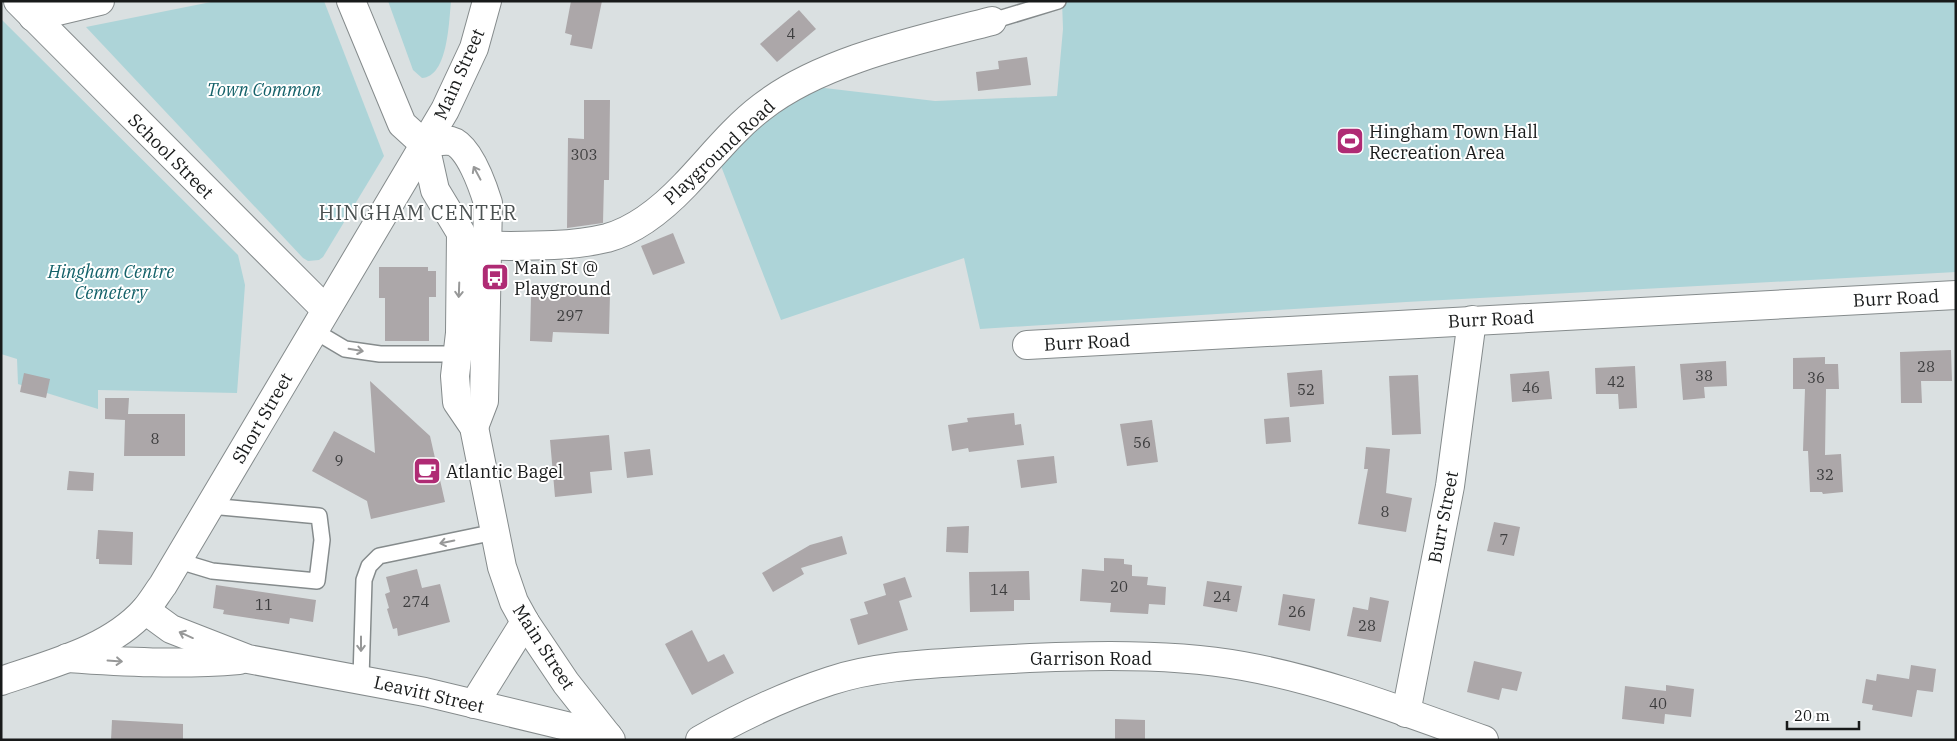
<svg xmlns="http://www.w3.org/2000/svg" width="1957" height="741" viewBox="0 0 1957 741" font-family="'IBM Plex Serif',serif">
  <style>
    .green { fill: #add4d8 }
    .building { fill: #aca7a9 }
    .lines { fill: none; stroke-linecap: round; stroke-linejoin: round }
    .service-casing { stroke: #858b8c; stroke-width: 18 }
    .minor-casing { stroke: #858b8c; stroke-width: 30 }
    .tertiary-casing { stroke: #858b8c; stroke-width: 30 }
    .secondary-casing { stroke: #858b8c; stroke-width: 30 }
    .service { stroke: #fff; stroke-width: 15 }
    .minor { stroke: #fff; stroke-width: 28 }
    .tertiary { stroke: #fff; stroke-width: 28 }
    .secondary { stroke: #fff; stroke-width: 28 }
    .oneway { stroke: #979898 }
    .labels { text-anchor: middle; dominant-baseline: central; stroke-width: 4; stroke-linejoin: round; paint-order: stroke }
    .number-label { font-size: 15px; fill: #3d3d3e }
    .street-label { font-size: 18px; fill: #181a1a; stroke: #fff }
    .park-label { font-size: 18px; font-style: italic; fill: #15626a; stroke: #fff }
    .poi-label { font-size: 18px; fill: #181a1a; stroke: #fff; text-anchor: start }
    .quarter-label { font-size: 20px; letter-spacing: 1px; fill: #4b5151; stroke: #fff }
  </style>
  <rect width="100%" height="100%" fill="#dae0e1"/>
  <g class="green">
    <path d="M 216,1 L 324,1 L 384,156 L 323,257 L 319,260 L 308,261 L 303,258 L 86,27 Z"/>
    <path d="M 388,1 L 451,1 C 449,21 448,77 422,78 L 413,70 Z"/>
    <path d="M 1062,1 L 1956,1 L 1956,272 L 1406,302 L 980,329 L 964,258 L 781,320 L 721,166 L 769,117 L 816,87 L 935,101 L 1057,96 L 1063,29 Z"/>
    <path d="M 1,19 L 238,255 L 245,285 L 237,393 L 98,390 L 98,409 L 18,384 L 17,359 L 1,354 Z"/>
  </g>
  <g class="building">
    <path d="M 571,1 L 602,1 L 592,49 L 570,45 L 572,35 L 565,33 Z"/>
    <path d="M 799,10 L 816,29 L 777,62 L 760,44 Z"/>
    <path d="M 1027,57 L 1031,85 L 978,91 L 976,72 L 999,69 L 998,61 Z"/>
    <path d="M 584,100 L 610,100 L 609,180 L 604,180 L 603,223 L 567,228 L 568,138 L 584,139 Z"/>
    <path d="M 673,233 L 685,263 L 653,275 L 641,246 Z"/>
    <path d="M 379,267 L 428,267 L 428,271 L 436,271 L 436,297 L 429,297 L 429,341 L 385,341 L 385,298 L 379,298 Z"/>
    <path d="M 565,293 L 610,294 L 609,334 L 553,332 L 552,342 L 530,341 L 531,297 L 565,297 Z"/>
    <path d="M 1951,350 L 1952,381 L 1921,381 L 1922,403 L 1901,403 L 1900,352 Z"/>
    <path d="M 1825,357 L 1825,364 L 1838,364 L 1839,389 L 1826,389 L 1825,455 L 1841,454 L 1843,492 L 1823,494 L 1822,492 L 1810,492 L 1808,451 L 1803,451 L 1805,389 L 1793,389 L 1793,358 Z"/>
    <path d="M 1726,361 L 1727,386 L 1704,387 L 1705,398 L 1683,400 L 1680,364 Z"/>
    <path d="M 1635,366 L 1637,408 L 1619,409 L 1618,394 L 1596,394 L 1595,368 Z"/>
    <path d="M 1322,370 L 1324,404 L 1290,407 L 1287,373 Z"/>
    <path d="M 1549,371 L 1552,399 L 1512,402 L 1510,374 Z"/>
    <path d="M 24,373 L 50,379 L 46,398 L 20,392 Z"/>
    <path d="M 1418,375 L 1421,434 L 1392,435 L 1389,376 Z"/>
    <path d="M 370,381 L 430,436 L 445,502 L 371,519 L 367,501 L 312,471 L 334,431 L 375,453 Z"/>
    <path d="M 105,398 L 129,398 L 128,414 L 185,414 L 185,456 L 124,456 L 125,420 L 105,419 Z"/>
    <path d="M 1014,413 L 1015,425 L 1021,424 L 1024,445 L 969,452 L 968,448 L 952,451 L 948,425 L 968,422 L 967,418 Z"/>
    <path d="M 1289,417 L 1291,442 L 1266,444 L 1264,419 Z"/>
    <path d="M 1152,420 L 1158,462 L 1127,466 L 1120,424 Z"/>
    <path d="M 609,435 L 612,470 L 590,472 L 592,493 L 555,497 L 550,440 Z"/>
    <path d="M 1366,447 L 1390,449 L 1386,493 L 1412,498 L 1406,532 L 1358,524 L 1368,469 L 1364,469 Z"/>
    <path d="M 650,449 L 653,475 L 627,478 L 624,452 Z"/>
    <path d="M 1054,456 L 1057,483 L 1021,488 L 1017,460 Z"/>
    <path d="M 69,471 L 94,473 L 93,491 L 67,490 Z"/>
    <path d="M 1494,522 L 1520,527 L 1514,556 L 1487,551 Z"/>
    <path d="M 969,526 L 968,553 L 946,552 L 947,527 Z"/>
    <path d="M 98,530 L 133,532 L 132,565 L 99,564 L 99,559 L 96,559 Z"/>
    <path d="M 842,536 L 847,554 L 801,568 L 804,574 L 773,592 L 762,573 L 810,545 Z"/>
    <path d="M 1104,558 L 1124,559 L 1124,564 L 1132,565 L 1132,576 L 1148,577 L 1147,585 L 1166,587 L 1165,605 L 1149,604 L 1148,614 L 1110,612 L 1111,603 L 1080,601 L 1082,569 L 1104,571 Z"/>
    <path d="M 417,569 L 422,588 L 440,584 L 450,622 L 398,636 L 397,628 L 393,629 L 387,609 L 389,608 L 385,594 L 390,592 L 386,577 Z"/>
    <path d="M 1029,571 L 1030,600 L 1014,600 L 1014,611 L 970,612 L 969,572 Z"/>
    <path d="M 905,577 L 912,597 L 899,601 L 908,630 L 858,645 L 850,619 L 868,614 L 864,602 L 886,595 L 883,584 Z"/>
    <path d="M 1207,581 L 1242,586 L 1237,612 L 1203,606 Z"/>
    <path d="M 216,585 L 316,600 L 313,622 L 290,618 L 289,624 L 223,614 L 224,610 L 213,608 Z"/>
    <path d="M 1283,594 L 1315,599 L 1310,631 L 1278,625 Z"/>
    <path d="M 1370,597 L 1389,601 L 1381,642 L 1347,636 L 1353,607 L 1368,610 Z"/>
    <path d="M 692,630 L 708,662 L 724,654 L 734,673 L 692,695 L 665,644 Z"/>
    <path d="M 1474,661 L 1522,672 L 1517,691 L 1502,688 L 1499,700 L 1467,692 Z"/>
    <path d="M 1911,665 L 1936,669 L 1933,692 L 1917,690 L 1912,717 L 1872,710 L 1873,705 L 1862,703 L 1866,679 L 1876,681 L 1877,674 L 1909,679 Z"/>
    <path d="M 1666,685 L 1694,689 L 1691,717 L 1665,714 L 1664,724 L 1622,719 L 1625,686 L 1666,691 Z"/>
    <path d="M 1115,719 L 1145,720 L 1145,740 L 1115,740 Z"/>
    <path d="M 112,720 L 183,724 L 183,740 L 111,740 Z"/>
  </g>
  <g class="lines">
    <g class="service-casing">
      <g id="service">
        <path d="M 992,21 L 1058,1"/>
        <path d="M 313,330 L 345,349 L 380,354 L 458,354"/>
        <path d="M 179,561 L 212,571 L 317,581 L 322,540 L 319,516 L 210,506"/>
        <path d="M 361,678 L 364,580 L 369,566 L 379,556 L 495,532"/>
      </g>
    </g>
    <g class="minor-casing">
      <g id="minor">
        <path d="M 18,1 L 325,309"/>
        <path d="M 33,17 L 100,1"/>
        <path d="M 463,246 C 510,245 561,249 607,238 C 636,230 664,207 685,185 C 710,159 733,129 762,107 C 822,60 919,40 992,21"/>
        <path d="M 1027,345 L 1956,295"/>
        <path d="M 1406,713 L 1450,486 L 1472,320"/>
        <path d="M 700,740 C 742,716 784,696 830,681 C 875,666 927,664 975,661 C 1059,656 1161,651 1243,666 C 1326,681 1405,712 1484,740"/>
      </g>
    </g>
    <g class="tertiary-casing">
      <g id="tertiary">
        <path d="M 351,1 L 402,124 L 425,145"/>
        <path d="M 145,610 L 171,629 L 248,659 L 425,692 L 608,736"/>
        <path d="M 67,658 C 124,662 181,665 239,660"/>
      </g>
    </g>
    <g class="secondary-casing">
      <g id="secondary">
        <path d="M 425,145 L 435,190 L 461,233 L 460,333 L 455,376 L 457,402 L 474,427 L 502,567 L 514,602 L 525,622 L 566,683 L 611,740"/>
        <path d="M 425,145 C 433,142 442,140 451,141 C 469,145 483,187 488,203 L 484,401 L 474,427"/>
        <path d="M 1,681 C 50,664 109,650 145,610 C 152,602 157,593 163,585 L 445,110 L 474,48 L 487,1"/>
        <path d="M 474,704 L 525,622"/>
      </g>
    </g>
    <use href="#service" class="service"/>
    <use href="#minor" class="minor"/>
    <use href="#tertiary" class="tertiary"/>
    <use href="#secondary" class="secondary"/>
  </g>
  <defs><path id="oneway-shaft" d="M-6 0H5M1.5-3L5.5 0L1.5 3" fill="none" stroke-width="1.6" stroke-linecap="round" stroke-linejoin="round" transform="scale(1.25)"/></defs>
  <g class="oneway">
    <use href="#oneway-shaft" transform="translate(477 173) rotate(-118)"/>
    <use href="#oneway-shaft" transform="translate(459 290) rotate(92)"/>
    <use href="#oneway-shaft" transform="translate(356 350) rotate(9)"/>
    <use href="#oneway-shaft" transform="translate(447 542) rotate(168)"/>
    <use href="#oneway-shaft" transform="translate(186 635) rotate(-156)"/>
    <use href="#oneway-shaft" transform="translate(361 644) rotate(90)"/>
    <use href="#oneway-shaft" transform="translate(115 661) rotate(4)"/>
  </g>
  <defs>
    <g id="stadium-square" transform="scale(1.4375)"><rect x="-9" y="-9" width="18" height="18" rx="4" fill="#af2b74" stroke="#fff"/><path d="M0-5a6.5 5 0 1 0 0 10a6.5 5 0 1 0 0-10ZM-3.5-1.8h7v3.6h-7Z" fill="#fff"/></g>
    <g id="bus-square" transform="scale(1.4375)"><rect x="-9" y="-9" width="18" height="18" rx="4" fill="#af2b74" stroke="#fff"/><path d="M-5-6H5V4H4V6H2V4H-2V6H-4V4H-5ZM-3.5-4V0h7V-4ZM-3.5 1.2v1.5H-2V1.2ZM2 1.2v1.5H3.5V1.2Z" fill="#fff"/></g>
    <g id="cafe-square" transform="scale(1.4375)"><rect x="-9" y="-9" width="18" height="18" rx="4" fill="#af2b74" stroke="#fff"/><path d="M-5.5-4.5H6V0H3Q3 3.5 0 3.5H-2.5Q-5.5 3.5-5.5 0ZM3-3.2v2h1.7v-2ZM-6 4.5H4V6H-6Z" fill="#fff"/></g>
  </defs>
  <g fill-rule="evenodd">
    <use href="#stadium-square" x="1350" y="141"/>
    <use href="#bus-square" x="495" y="277"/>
    <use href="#cafe-square" x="427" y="471"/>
  </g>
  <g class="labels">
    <g class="number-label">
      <text x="791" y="33">4</text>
      <text x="584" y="154">303</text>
      <text x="570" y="315">297</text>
      <text x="1926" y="366">28</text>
      <text x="1704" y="375">38</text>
      <text x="1816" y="377">36</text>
      <text x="1616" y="381">42</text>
      <text x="1531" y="387">46</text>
      <text x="1306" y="389">52</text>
      <text x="155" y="438">8</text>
      <text x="1142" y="442">56</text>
      <text x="339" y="460">9</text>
      <text x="1825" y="474">32</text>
      <text x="1385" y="511">8</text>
      <text x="1504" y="539">7</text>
      <text x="1119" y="586">20</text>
      <text x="999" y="589">14</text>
      <text x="1222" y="596">24</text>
      <text x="416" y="601">274</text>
      <text x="264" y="604">11</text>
      <text x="1297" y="611">26</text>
      <text x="1367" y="625">28</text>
      <text x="1658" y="703">40</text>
    </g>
    <g class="street-label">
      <text transform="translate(459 74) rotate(-66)">Main Street</text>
      <text transform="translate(719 152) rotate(-43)">Playground Road</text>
      <text transform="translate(171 156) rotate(45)">School Street</text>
      <text transform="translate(1896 298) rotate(-3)">Burr Road</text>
      <text transform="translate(1491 319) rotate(-3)">Burr Road</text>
      <text transform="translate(1087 342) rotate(-3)">Burr Road</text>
      <text transform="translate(262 418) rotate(-60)">Short Street</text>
      <text transform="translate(1443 517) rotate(-79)">Burr Street</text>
      <text transform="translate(544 647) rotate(57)">Main Street</text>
      <text x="1091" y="658">Garrison Road</text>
      <text transform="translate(429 694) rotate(13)">Leavitt Street</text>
    </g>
    <g class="park-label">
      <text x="264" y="89">Town Common</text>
      <text x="111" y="271">Hingham Centre<tspan x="111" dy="21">Cemetery</tspan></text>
    </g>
    <g class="poi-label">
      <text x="1369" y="131">Hingham Town Hall<tspan x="1369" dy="21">Recreation Area</tspan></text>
      <text x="514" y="267">Main St @<tspan x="514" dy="21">Playground</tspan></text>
      <text x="446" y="471">Atlantic Bagel</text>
    </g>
    <g class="quarter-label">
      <text x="418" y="212">HINGHAM CENTER</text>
    </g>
  </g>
  <rect width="1957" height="741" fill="none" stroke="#181a1a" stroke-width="5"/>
  <path d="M1787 721v8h72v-8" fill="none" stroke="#181a1a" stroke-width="2.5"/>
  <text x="1794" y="721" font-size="15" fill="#181a1a" stroke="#ffffff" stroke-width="4" paint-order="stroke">20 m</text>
</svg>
